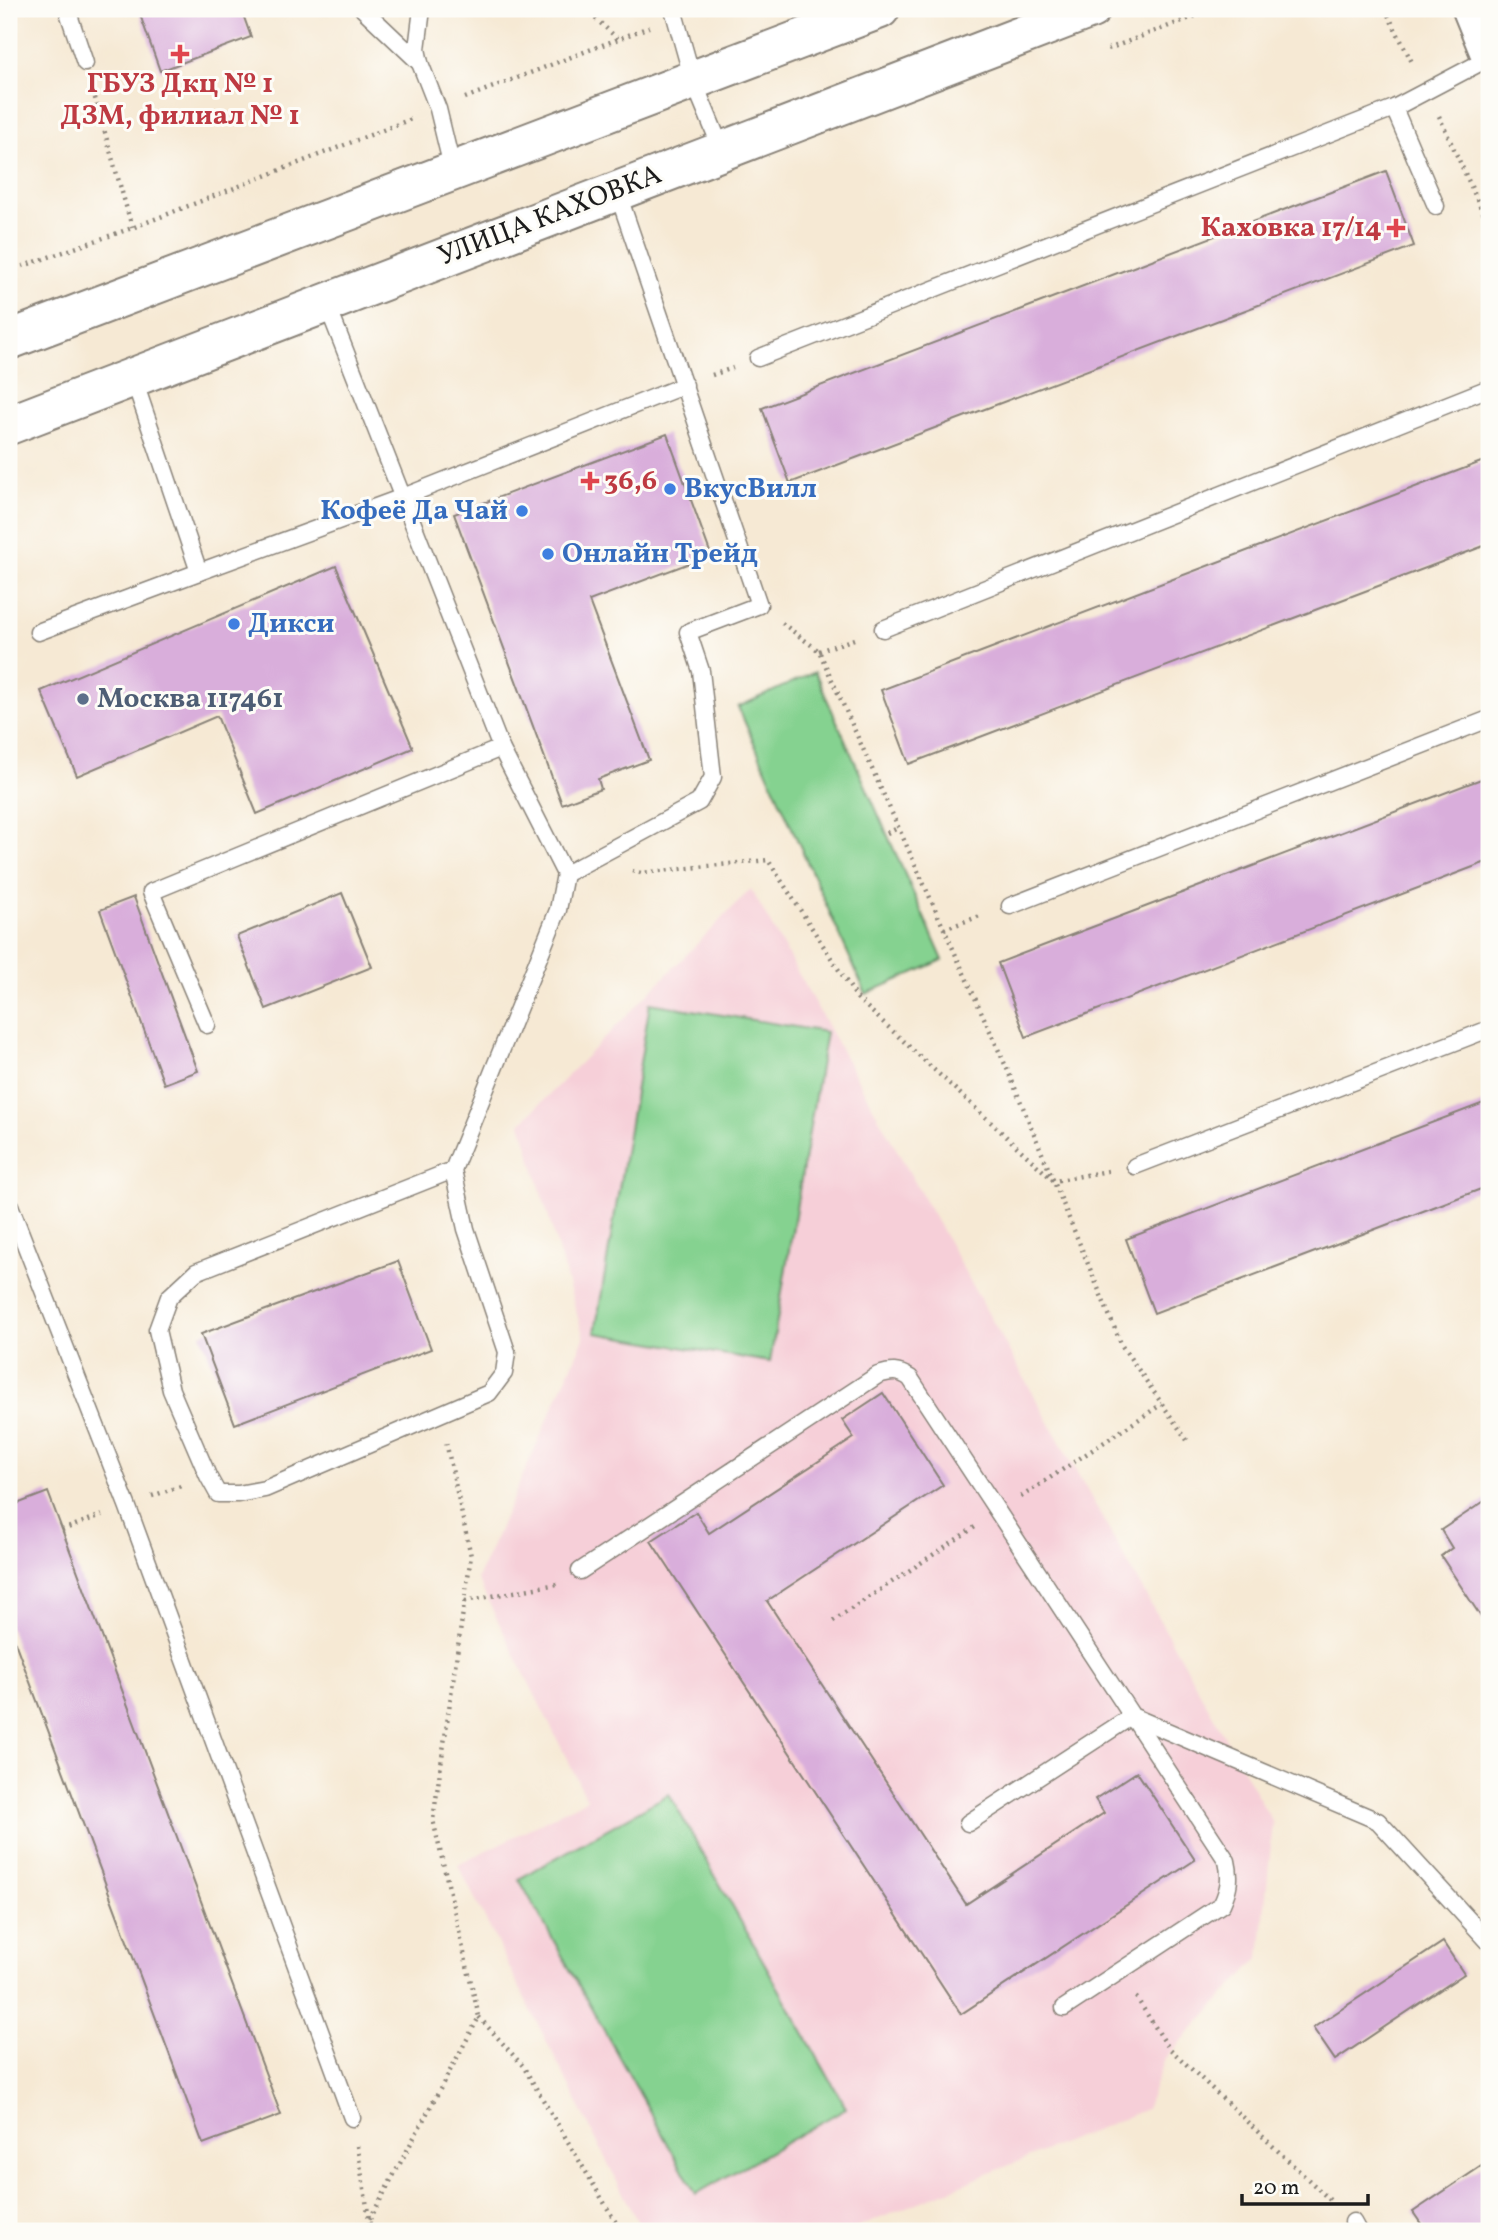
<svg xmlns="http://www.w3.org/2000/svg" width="1498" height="2240" viewBox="0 0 1498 2240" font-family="Vollkorn,serif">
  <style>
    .built { fill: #f6cfd8 }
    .green { fill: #85d290; stroke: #507756; stroke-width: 2 }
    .building { fill: #d9aedb }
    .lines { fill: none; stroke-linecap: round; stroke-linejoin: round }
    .lane-casing { stroke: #898278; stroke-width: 19 }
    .secondary-casing { stroke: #898278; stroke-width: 42 }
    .path { stroke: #898278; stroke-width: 4.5; stroke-dasharray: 2 5; stroke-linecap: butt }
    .lane { stroke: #fff; stroke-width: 16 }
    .secondary { stroke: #fff; stroke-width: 38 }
    .health-dot { fill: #e0444e; stroke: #fdfcf7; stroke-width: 2.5 }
    .shop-dot { fill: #3f7fe0; stroke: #fdfcf7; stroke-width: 2.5 }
    .service-dot { fill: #5c6f8a; stroke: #fdfcf7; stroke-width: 2.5 }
    .labels { text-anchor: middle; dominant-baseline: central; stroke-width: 6; stroke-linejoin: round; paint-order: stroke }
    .health-label { font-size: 28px; font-weight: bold; fill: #be3a42; stroke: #fdfcf7 }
    .street-label { font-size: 28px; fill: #1c1c1c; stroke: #fdfcf7 }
    .shop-label { font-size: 28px; font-weight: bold; fill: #366cbe; stroke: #fdfcf7; text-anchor: start }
    .service-label { font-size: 28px; font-weight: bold; fill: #4e5e75; stroke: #fdfcf7; text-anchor: start }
  </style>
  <rect width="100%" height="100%" fill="#fdfcf7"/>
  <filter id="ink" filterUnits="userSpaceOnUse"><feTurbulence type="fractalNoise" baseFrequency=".0143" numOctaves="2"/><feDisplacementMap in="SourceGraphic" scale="14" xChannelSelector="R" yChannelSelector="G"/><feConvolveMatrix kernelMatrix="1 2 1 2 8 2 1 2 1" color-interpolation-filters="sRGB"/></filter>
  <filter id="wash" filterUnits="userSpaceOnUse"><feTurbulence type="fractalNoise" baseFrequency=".00686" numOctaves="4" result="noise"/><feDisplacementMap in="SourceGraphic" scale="28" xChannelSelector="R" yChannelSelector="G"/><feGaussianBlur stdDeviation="1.57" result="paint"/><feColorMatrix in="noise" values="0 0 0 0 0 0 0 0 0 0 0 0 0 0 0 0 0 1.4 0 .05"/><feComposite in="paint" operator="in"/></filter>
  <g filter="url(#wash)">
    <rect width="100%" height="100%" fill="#f6e9d4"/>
    <path class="built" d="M 751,889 L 1273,1823 L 1260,1957 L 1165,2059 L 1146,2109 L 849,2231 L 642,2231 L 458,1865 L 587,1799 L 477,1579 L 584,1338 L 521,1123 Z"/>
    <g class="green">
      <path d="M 815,672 L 943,960 L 866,994 L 738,707 Z"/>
      <path d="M 650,1003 L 826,1032 L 770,1362 L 595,1333 Z"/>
      <path d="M 669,1794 L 846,2108 L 696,2194 L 519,1879 Z"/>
    </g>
    <g id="blocks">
      <g class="building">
        <path d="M 138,9 L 241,9 L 251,37 L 160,71 Z"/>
        <path d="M 1386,171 L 1414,246 L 790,483 L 762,408 Z"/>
        <path d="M 667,434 L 711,555 L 589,601 L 649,760 L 598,779 L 601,789 L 562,804 L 454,514 Z"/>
        <path d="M 1489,459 L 1489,544 L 909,764 L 881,690 Z"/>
        <path d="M 336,566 L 413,748 L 257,814 L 217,716 L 77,776 L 41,691 Z"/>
        <path d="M 1489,776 L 1489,861 L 1026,1037 L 998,963 Z"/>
        <path d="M 342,893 L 372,967 L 266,1009 L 237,936 Z"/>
        <path d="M 134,897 L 198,1071 L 164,1084 L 100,910 Z"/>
        <path d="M 1489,1101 L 1489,1186 L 1154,1313 L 1126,1239 Z"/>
        <path d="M 398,1261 L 431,1349 L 235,1424 L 201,1334 Z"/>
        <path d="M 883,1393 L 943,1485 L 767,1601 L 966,1904 L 1104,1813 L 1095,1799 L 1137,1772 L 1195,1860 L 961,2014 L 651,1541 L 696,1512 L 709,1533 L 854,1438 L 842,1420 Z"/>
        <path d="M 48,1492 L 281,2115 L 203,2144 L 9,1626 L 9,1507 Z"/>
        <path d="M 1489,1498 L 1489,1629 L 1441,1556 L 1452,1548 L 1441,1530 Z"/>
        <path d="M 1443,1942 L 1464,1974 L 1335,2060 L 1313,2028 Z"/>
        <path d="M 1489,2161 L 1489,2231 L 1426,2231 L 1413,2212 Z"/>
      </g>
    </g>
  </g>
  <g filter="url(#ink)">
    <use href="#blocks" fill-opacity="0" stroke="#898278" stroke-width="2"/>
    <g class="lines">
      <g class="lane-casing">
        <g id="lane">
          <path d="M 67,9 L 85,63"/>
          <path d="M 363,9 L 420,63"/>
          <path d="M 422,9 L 417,49 L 420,63 L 438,109 L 453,171"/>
          <path d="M 673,9 L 693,80 L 722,150"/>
          <path d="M 1394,108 L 1436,206"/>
          <path d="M 326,302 L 501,748 L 565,874 L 558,910 L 453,1170 L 466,1229 L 507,1352 L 504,1373 L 489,1393 L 265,1489 L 238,1494 L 218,1494 L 208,1476 L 171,1390 L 157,1330 L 169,1297 L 196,1272 L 453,1170"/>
          <path d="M 758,358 L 1394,108 L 1489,58"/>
          <path d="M 199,572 L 403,497 L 685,385"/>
          <path d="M 883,629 L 1489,388"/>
          <path d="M 38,632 L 199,572 L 133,377"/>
          <path d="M 565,874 L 699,802 L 713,777 L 701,671 L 688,632 L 759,605 L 617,191"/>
          <path d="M 1010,906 L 1489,719"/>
          <path d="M 207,1025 L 151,892 L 501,748"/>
          <path d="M 1135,1166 L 1489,1029"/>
          <path d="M 9,1203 L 127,1505 L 352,2118"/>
          <path d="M 580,1571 L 878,1375 C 891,1371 898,1370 910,1378 L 1132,1716 L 1378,1821 L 1489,1942"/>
          <path d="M 968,1823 L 1132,1716 L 1227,1861 C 1231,1878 1229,1888 1222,1904 L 1064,2008"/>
          <path d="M 1353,2222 L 1358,2231"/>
        </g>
      </g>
      <g class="secondary-casing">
        <g id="secondary">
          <path d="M 1472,9 L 1489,51"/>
          <path d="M 9,340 L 880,9"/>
          <path d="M 9,425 L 1091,9"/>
        </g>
      </g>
      <g class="path">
        <path d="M 585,9 L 618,39"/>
        <path d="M 1385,9 L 1413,64"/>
        <path d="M 1108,49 L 1214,9"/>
        <path d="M 93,91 L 132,227"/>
        <path d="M 465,98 L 649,27"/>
        <path d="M 1439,116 L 1489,226"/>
        <path d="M 9,271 L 132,228 L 411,119"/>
        <path d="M 712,375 L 733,368"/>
        <path d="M 782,623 L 819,651 L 1008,1071 L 1122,1346 L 1189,1443"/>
        <path d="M 819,651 L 857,638"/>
        <path d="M 887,833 L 898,828"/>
        <path d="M 632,871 L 641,873 L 768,860 L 857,998 L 1054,1181 L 1108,1171"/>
        <path d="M 944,929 L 983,915"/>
        <path d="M 152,1496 L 181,1486"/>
        <path d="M 1021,1497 L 1162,1404"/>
        <path d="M 62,1530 L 102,1515"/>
        <path d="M 465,1601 L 557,1584"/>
        <path d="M 833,1621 L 975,1527"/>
        <path d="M 1136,1997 L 1168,2047 L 1332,2202"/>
        <path d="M 479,2017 L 523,2066 L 621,2231"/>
        <path d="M 357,2146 L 371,2231"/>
        <path d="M 370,2219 L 479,2017 L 433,1820 L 471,1556 L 446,1442"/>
      </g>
      <use href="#lane" class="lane"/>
      <use href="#secondary" class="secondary"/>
    </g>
  </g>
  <g class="health-dot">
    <path d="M176.5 43.5h7v7h7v7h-7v7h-7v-7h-7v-7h7z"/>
    <path d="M1392.5 217.5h7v7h7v7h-7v7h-7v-7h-7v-7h7z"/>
    <path d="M586.5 470.5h7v7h7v7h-7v7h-7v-7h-7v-7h7z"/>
  </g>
  <g class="shop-dot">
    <circle cx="670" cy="489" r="7"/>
    <circle cx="522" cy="511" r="7"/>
    <circle cx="548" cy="554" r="7"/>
    <circle cx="234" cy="624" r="7"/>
  </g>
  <circle class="service-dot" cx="83" cy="699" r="7"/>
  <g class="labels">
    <g class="health-label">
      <text x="180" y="84">ГБУЗ Дкц № 1<tspan x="180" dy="32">ДЗМ, филиал № 1</tspan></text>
      <text x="1382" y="228" text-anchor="end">Каховка 17/14</text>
      <text x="604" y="481" text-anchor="start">36,6</text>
    </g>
    <g class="street-label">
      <text transform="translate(550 216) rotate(-21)">УЛИЦА КАХОВКА</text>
    </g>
    <g class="shop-label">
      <text x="684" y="489">ВкусВилл</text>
      <text x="508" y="511" text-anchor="end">Кофеё Да Чай</text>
      <text x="562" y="554">Онлайн Трейд</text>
      <text x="248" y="624">Дикси</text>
    </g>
    <g class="service-label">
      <text x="97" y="699">Москва 117461</text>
    </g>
  </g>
  <rect width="1498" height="2240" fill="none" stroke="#fdfcf7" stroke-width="35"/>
  <path d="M1242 2194v10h126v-10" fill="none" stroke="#1c1c1c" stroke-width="3.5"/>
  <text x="1253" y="2194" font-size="21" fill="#1c1c1c" stroke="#fdfcf7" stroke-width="5" paint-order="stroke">20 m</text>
</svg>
